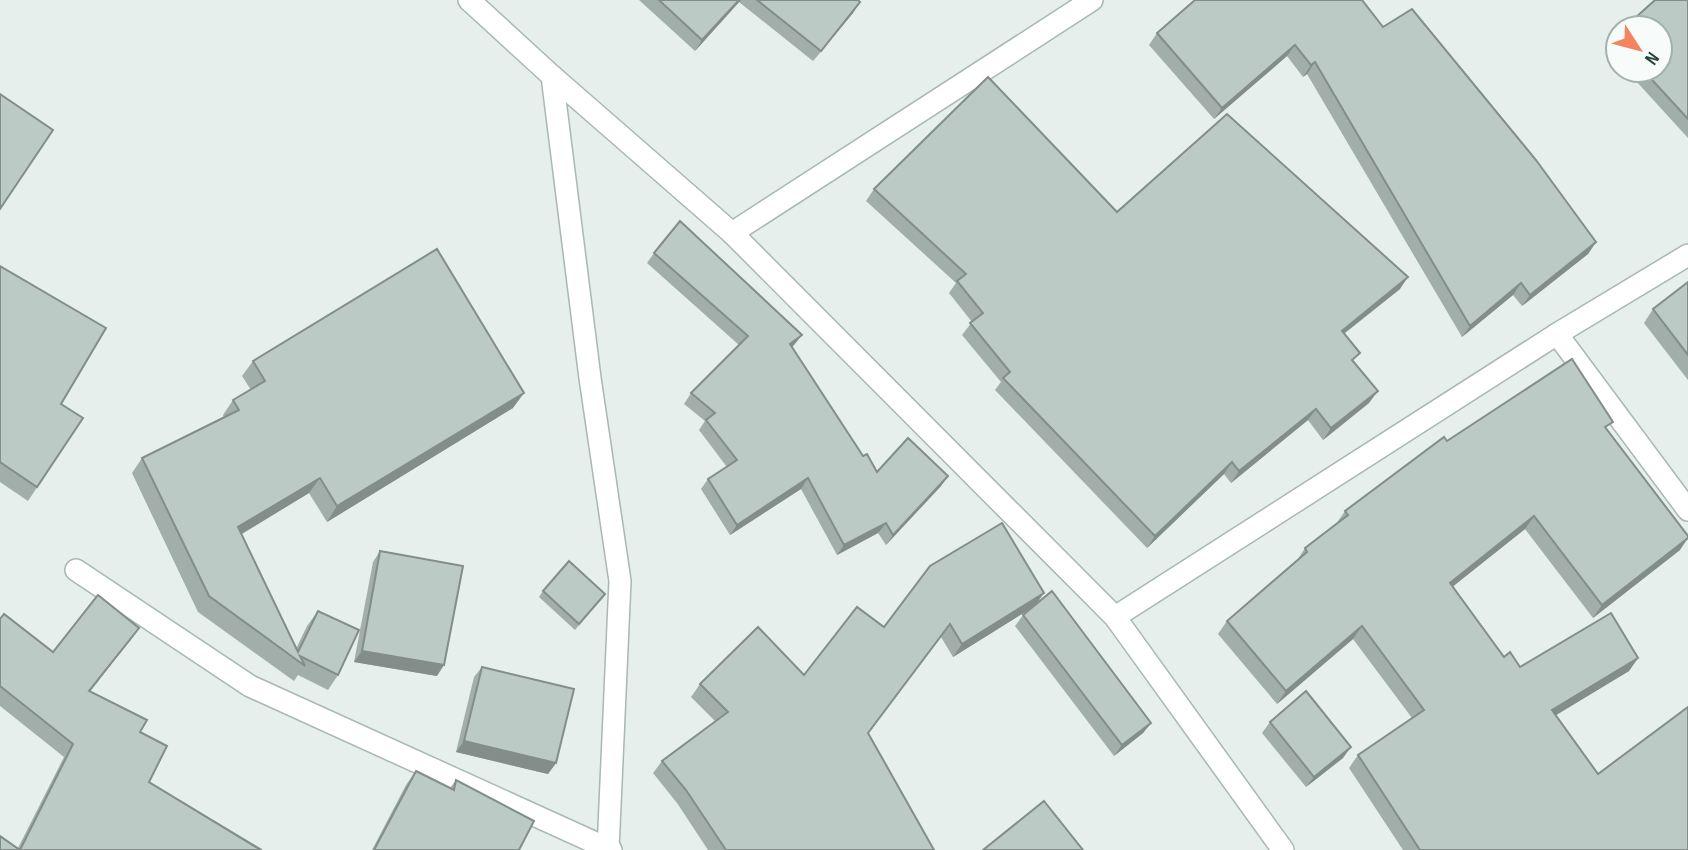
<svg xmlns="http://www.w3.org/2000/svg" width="1688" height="850" viewBox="0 0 1688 850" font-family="'Sofia Sans Condensed',sans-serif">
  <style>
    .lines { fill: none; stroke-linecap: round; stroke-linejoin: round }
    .minor-casing { stroke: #a8b8b2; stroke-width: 24 }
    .minor { stroke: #fff; stroke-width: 21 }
    .wall { fill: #a1aea9 }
    .shaded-wall { fill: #838d89 }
    .building { fill: #bbcac4; stroke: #838d89; stroke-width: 2 }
  </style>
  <rect width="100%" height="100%" fill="#e6efeb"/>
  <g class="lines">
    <g class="minor-casing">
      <g id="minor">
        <path d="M 469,0 L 552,76 L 590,378 L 620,581 L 608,850"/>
        <path d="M 552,76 L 732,233 L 1115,617 L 1283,850"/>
        <path d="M 732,233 L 1092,0"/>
        <path d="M 1557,334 L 1688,510"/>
        <path d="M 76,570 L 250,686 L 611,850"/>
        <path d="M 1115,617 L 1557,334 L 1688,255"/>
      </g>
    </g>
    <use href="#minor" class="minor"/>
  </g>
  <g class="wall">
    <path d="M 639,0 L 858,0 L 853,13 L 813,61 L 739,2 L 695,51 Z"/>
    <path d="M 1688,0 L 1688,138 L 1626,70 L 1660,70 Z"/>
    <path d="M 1383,27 L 1596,242 L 1588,254 L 1522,306 L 1513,295 L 1462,337 L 1307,74 L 1303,77 L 1287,56 L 1214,119 L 1149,45 L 1157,33 Z"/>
    <path d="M 1618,34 L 1618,61 L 1606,48 L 1614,37 Z"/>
    <path d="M 874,189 L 1117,212 L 1400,289 L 1344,334 L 1369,403 L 1323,440 L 1308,420 L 1231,483 L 1224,474 L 1147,548 L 995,390 L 1001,382 L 962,335 L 972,322 L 949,293 L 956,283 L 866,201 Z"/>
    <path d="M 654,253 L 802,335 L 792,347 L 863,456 L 877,472 L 948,476 L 941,486 L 886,545 L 878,533 L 837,555 L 801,489 L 730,535 L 701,489 L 708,479 L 727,467 L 699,430 L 705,421 L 684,404 L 691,393 L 739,345 L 647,263 Z"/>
    <path d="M 0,266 L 61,404 L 83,418 L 28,501 L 0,482 Z"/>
    <path d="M 1688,282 L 1688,380 L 1644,323 L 1653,309 Z"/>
    <path d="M 253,361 L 513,408 L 327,522 L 309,493 L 242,534 L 296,649 L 307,626 L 318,611 L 338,675 L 328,690 L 298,675 L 294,681 L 198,612 L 132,473 L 142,458 L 224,418 L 223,415 L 233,400 L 251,390 L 242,376 Z"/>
    <path d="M 1607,430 L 1680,550 L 1593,618 L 1525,529 L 1453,586 L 1504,657 L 1520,667 L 1638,658 L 1629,671 L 1556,715 L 1598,774 L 1688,850 L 1403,850 L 1349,768 L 1358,755 L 1412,718 L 1353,639 L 1277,704 L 1218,634 L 1227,621 L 1296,562 L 1305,548 L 1336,524 L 1345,511 L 1447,441 Z"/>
    <path d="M 380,551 L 437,676 L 354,662 L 373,562 Z"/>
    <path d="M 543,591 L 605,594 L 575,630 L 539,597 Z"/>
    <path d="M 1036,605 L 1151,723 L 1143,733 L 1114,756 L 1015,626 L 1023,615 L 1031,608 L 953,657 L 941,637 L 868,734 L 934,850 L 708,850 L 677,803 L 653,773 L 662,761 L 716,722 L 691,697 L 700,684 L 804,675 L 884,627 Z"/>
    <path d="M 0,619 L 53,652 L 139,628 L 90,692 L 140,732 L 149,782 L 262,849 L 0,850 L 18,848 L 64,757 L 0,706 Z"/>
    <path d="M 482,667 L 556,763 L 548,774 L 456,752 L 474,677 Z"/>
    <path d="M 1270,722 L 1343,758 L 1306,787 L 1262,733 Z"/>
    <path d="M 416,771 L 450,788 L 456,780 L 519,850 L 372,850 L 406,785 Z"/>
  </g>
  <g class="shaded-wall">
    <path d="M 739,0 L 741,0 L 695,51 L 702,40 Z"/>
    <path d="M 860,2 L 853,13 L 813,61 L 821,51 Z"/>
    <path d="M 1295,45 L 1287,56 L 1214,119 L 1222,108 Z"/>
    <path d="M 1315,62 L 1307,74 L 1303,77 L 1311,65 Z"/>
    <path d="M 1596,242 L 1588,254 L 1522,306 L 1530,295 Z"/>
    <path d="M 1408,277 L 1400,289 L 1333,342 L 1342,331 Z"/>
    <path d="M 1521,283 L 1513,295 L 1462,337 L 1470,326 Z"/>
    <path d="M 802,335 L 794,345 L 783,354 L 790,344 Z"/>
    <path d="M 1378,391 L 1369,403 L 1323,440 L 1331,428 Z"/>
    <path d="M 524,393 L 513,408 L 327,522 L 337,506 Z"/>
    <path d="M 1316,409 L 1308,420 L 1231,483 L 1239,471 Z"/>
    <path d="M 1232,462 L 1224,474 L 1147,548 L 1155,536 Z"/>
    <path d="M 948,476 L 941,486 L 886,545 L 893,535 Z"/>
    <path d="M 320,478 L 309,493 L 228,542 L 238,527 Z"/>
    <path d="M 808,478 L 801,489 L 730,535 L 737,525 Z"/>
    <path d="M 1534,516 L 1525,529 L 1441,596 L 1450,583 Z"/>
    <path d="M 886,523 L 878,533 L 837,555 L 844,545 Z"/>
    <path d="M 1688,538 L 1680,550 L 1593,618 L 1602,605 Z"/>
    <path d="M 1044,593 L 1035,606 L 953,657 L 962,644 Z"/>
    <path d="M 1362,626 L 1353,639 L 1277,704 L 1286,691 Z"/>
    <path d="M 139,628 L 130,641 L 79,704 L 89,691 Z"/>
    <path d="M 362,651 L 444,665 L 437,676 L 354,662 Z"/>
    <path d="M 1638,658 L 1629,671 L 1543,723 L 1552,710 Z"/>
    <path d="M 1151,723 L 1143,733 L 1114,756 L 1122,745 Z"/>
    <path d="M 464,741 L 556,763 L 548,774 L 456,752 Z"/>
    <path d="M 1351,747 L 1343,758 L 1306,787 L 1314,777 Z"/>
  </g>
  <g class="building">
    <path d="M 659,0 L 739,0 L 702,40 Z"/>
    <path d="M 757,0 L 858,0 L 860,2 L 821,51 Z"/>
    <path d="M 1195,0 L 1362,0 L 1383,27 L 1412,9 L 1536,160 L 1596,242 L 1530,295 L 1521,283 L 1470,326 L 1315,62 L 1311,65 L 1295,45 L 1222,108 L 1157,33 Z"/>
    <path d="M 1655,0 L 1688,0 L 1688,119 L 1643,70 L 1660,70 L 1660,28 L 1624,28 Z"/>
    <path d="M 1618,34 L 1618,42 L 1614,37 Z"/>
    <path d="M 988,77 L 1117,212 L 1227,114 L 1408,277 L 1342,331 L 1360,353 L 1352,360 L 1378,391 L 1331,428 L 1316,409 L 1239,471 L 1232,462 L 1155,536 L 1003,378 L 1010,372 L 970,323 L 983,313 L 957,281 L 966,274 L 874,189 Z"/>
    <path d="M 0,94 L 53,130 L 0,209 Z"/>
    <path d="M 680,221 L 802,335 L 790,344 L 863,456 L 867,454 L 877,472 L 908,438 L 948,476 L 893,535 L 886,523 L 844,545 L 808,478 L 737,525 L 708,479 L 737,460 L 706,420 L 715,413 L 691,393 L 748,336 L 654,253 Z"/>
    <path d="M 437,249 L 524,393 L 337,506 L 320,478 L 238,527 L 298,652 L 318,611 L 359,630 L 338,675 L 300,656 L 305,666 L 209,596 L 142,458 L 239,410 L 233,400 L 265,381 L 253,361 Z"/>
    <path d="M 0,266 L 106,328 L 61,404 L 83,418 L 37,487 L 0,462 Z"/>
    <path d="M 1688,282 L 1688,355 L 1653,309 Z"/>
    <path d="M 1572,359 L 1613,422 L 1605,427 L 1688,536 L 1688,538 L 1602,605 L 1534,516 L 1450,583 L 1504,657 L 1510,652 L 1520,667 L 1611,613 L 1638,658 L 1552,710 L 1598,774 L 1688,707 L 1688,850 L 1420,850 L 1358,755 L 1424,710 L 1362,626 L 1286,691 L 1227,621 L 1307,552 L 1305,548 L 1348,515 L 1345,511 L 1444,437 L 1447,441 Z"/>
    <path d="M 1002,523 L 1044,593 L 962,644 L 950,624 L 868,733 L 934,850 L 726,850 L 686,790 L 662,761 L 728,712 L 700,684 L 758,627 L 804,675 L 857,607 L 884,627 L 930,566 Z"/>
    <path d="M 380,551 L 463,566 L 444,665 L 362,651 Z"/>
    <path d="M 569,561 L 605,594 L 579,624 L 543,591 Z"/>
    <path d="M 1052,591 L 1151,723 L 1122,745 L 1023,615 Z"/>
    <path d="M 98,595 L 139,628 L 89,691 L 147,720 L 140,732 L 167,746 L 149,782 L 261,850 L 0,850 L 0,836 L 20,850 L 73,744 L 0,686 L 0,619 L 4,614 L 53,652 Z"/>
    <path d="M 482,667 L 574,689 L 556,763 L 464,741 Z"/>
    <path d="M 1306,691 L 1351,747 L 1314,777 L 1270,722 Z"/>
    <path d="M 416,771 L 454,790 L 456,780 L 534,821 L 519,850 L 374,850 Z"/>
    <path d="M 1044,801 L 1083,850 L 983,850 Z"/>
  </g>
  <g transform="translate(1639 49) rotate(126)"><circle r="33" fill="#f7fbf9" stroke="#a3b1ad" stroke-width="2"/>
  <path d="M0-5L12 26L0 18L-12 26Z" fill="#f4845f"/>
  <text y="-10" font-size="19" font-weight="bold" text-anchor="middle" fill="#24423a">N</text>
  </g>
</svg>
